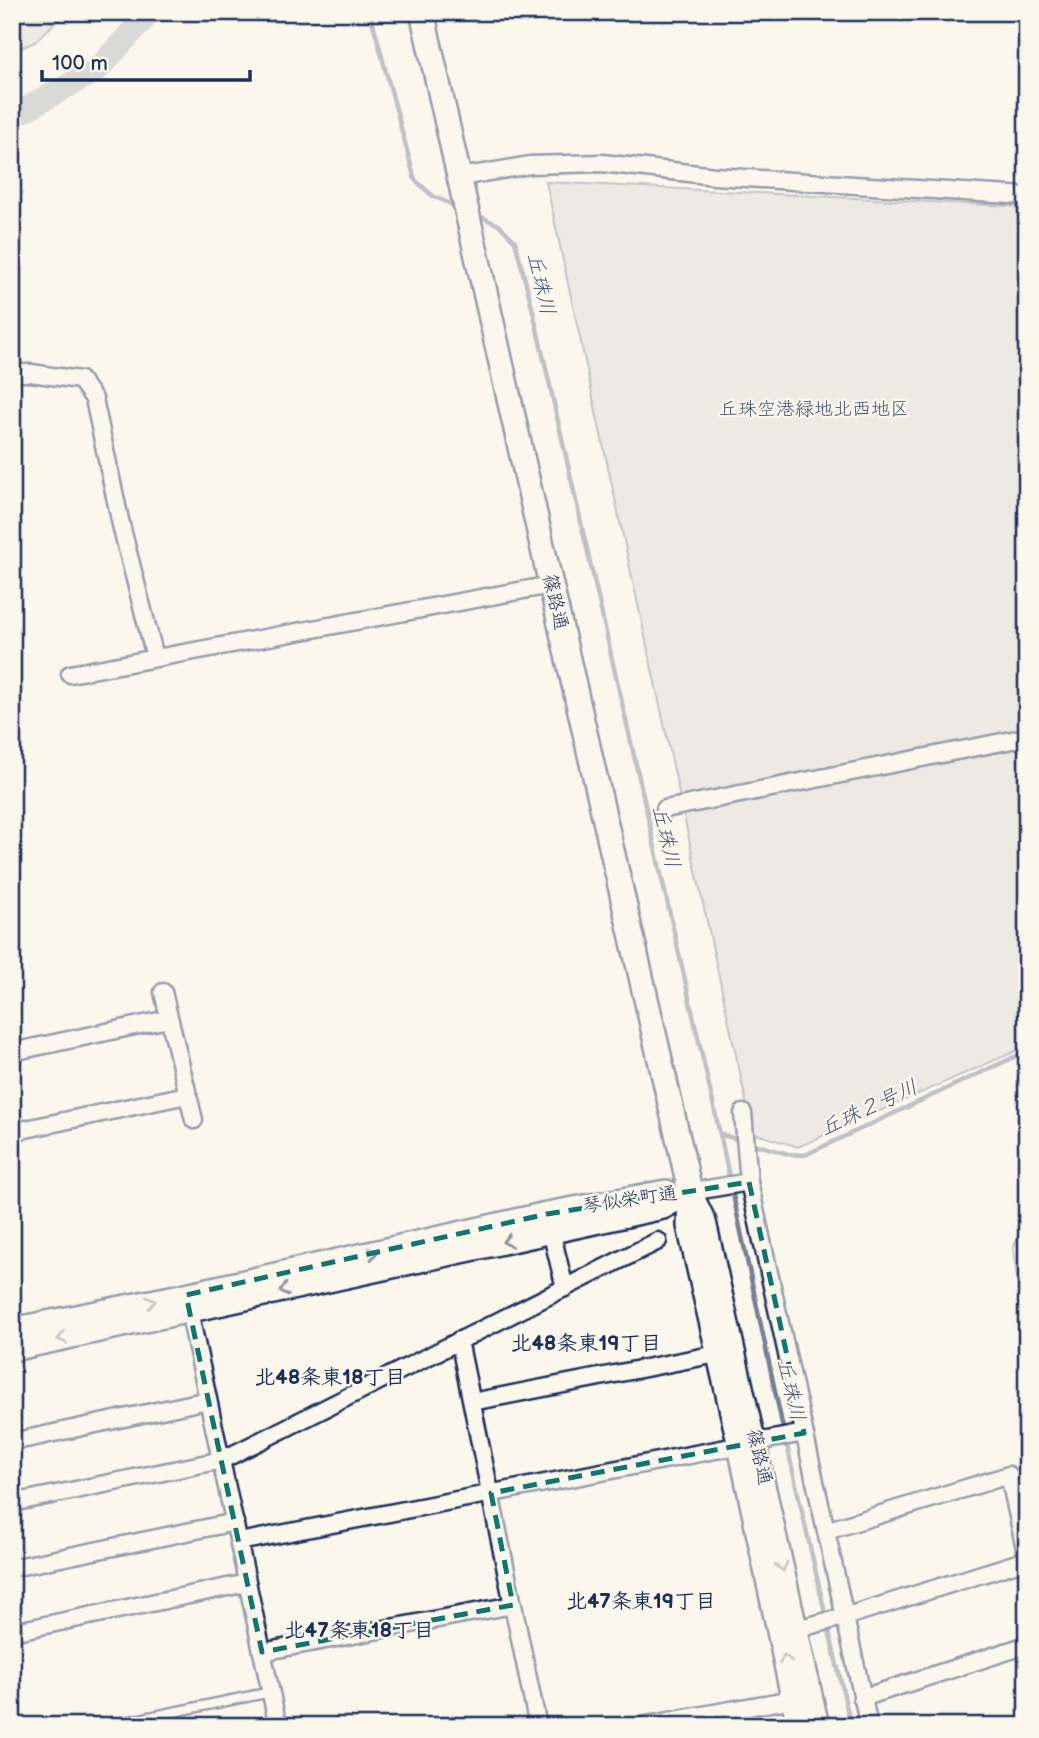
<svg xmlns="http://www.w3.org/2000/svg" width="1039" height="1738" viewBox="0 0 1039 1738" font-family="'Balsamiq Sans','Klee One',sans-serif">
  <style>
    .green { fill: #dadad7; stroke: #7a849a; stroke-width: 2 }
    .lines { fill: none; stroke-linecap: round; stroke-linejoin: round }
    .stream { stroke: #747e96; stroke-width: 4.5 }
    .river { stroke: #afb3bb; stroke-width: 24 }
    .lane-casing { stroke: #1b2f5e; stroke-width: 13 }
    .street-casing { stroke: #1b2f5e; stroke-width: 21 }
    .secondary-casing { stroke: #1b2f5e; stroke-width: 28 }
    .lane { stroke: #fbf7ec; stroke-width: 8 }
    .street { stroke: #fbf7ec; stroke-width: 16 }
    .secondary { stroke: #fbf7ec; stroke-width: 23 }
    .oneway { stroke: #8b93a5 }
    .marked { fill: none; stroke: #0f766e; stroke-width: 5; stroke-dasharray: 14 9; stroke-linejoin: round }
    .labels { text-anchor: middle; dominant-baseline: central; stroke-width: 5; stroke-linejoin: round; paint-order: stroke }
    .park-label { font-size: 19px; fill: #415176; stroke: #fbf7ec }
    .street-label { font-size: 19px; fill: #1b2f5e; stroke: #fbf7ec }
    .water-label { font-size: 21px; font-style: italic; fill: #47577a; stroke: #fbf7ec }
    .neighbourhood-label { font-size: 21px; font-weight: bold; fill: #1b2f5e; stroke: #fbf7ec }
  </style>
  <rect width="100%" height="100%" fill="#fbf7ec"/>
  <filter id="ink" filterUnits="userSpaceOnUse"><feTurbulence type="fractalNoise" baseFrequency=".0143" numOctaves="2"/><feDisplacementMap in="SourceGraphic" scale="14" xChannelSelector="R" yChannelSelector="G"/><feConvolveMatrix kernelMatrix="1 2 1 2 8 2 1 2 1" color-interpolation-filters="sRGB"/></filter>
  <g filter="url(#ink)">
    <g class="green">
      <path d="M 12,12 L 66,12 L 35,42 L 12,52 Z"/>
      <path d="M 546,182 L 1027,207 L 1027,1046 L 798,1147 L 753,1133 Z"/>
      <path d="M 1027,1221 L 1027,1309 L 1019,1294 L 1013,1248 Z"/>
    </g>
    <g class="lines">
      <g class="stream">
        <path d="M 370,12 L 415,180 L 433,196 L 459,208"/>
        <path d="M 477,215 L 499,225 L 515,241 L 532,307 L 720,1134 L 784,1433"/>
        <path d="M 720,1134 L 742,1141"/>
        <path d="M 751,1143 L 788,1154 L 805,1155 L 1027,1051"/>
        <path d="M 786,1441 L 826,1617"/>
        <path d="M 828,1626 L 851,1726"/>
      </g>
      <path class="river" d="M 12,117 L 98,69 L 150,12"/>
      <g class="lane-casing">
        <path id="lane" d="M 105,1726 L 271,1692"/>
      </g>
      <g class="street-casing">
        <g id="street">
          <path d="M 460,177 L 530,165 L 602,163 L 715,176 L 1027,196"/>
          <path d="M 12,373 L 31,373 L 80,380 L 94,399 L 122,529 L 155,657"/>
          <path d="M 70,674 L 551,585"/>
          <path d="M 665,809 L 1027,737"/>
          <path d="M 163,992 L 194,1120"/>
          <path d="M 12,1052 L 168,1019"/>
          <path d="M 743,1113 L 749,1182"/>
          <path d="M 12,1132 L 187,1095"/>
          <path d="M 690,1192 L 749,1182 L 869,1726"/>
          <path d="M 549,1223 L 565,1288"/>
          <path d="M 187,1301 L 278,1726"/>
          <path d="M 459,1340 L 513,1605"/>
          <path d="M 472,1402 L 727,1352"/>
          <path d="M 12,1442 L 208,1400"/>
          <path d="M 12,1503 L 222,1460 L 658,1241"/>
          <path d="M 826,1531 L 1009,1475 L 1027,1558"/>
          <path d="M 239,1542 L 804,1433"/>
          <path d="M 12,1568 L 235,1522"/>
          <path d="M 796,1629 L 844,1617 L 1027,1560"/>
          <path d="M 12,1632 L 247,1583"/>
          <path d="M 262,1652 L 513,1605 L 538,1726"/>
          <path d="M 862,1698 L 1027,1645"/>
          <path d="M 641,1726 L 793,1699"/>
        </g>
      </g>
      <g class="secondary-casing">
        <g id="secondary">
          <path d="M 422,12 L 551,585 L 684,1164 L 690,1192 L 689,1226 L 740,1446 L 799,1726"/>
          <path d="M 691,1195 L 704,1222 L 817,1726"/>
          <path d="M 12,1330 L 186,1295 L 547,1214 L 666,1192"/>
          <path d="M 12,1349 L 663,1207 L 690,1192"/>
        </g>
      </g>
      <use href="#lane" class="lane"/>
      <use href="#street" class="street"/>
      <use href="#secondary" class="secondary"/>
    </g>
    <defs><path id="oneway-chevron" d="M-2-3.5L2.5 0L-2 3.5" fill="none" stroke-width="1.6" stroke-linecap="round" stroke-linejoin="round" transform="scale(1.75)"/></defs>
    <g class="oneway">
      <use href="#oneway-chevron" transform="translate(507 1241) rotate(168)"/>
      <use href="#oneway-chevron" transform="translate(373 1253) rotate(-13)"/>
      <use href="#oneway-chevron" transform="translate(284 1290) rotate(168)"/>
      <use href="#oneway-chevron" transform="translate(151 1302) rotate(-12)"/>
      <use href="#oneway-chevron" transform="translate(62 1338) rotate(168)"/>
      <use href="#oneway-chevron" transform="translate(782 1567) rotate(78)"/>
      <use href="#oneway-chevron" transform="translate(785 1659) rotate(-102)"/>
    </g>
  </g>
  <path d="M0 0H1039V1738H0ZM 749,1182 L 804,1433 L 491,1493 L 513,1605 L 262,1652 L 186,1295 L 547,1214 Z" fill="#fbf7ec" fill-opacity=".55" fill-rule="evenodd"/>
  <path class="marked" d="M 749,1182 L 804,1433 L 491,1493 L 513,1605 L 262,1652 L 186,1295 L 547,1214 Z"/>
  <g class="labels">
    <g class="park-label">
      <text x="814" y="409">丘珠空港緑地北西地区</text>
    </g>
    <g class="street-label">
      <text transform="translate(555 602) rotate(77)">篠路通</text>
      <text transform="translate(630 1200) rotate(-8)">琴似栄町通</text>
      <text transform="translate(759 1457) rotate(77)">篠路通</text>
    </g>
    <g class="water-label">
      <text transform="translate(541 284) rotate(77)">丘珠川</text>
      <text transform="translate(666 837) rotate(77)">丘珠川</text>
      <text transform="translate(869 1108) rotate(-25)">丘珠２号川</text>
      <text transform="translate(791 1390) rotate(77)">丘珠川</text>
    </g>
    <g class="neighbourhood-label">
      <text x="586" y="1343">北48条東19丁目</text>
      <text x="330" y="1377">北48条東18丁目</text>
      <text x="641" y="1601">北47条東19丁目</text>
      <text x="359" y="1630">北47条東18丁目</text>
    </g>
  </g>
  <rect width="1039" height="1738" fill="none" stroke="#fbf7ec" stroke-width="42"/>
  <rect x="21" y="21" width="997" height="1696" fill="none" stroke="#1b2f5e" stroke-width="2.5" filter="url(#ink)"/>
  <path d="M42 70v10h208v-10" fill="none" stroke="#1b2f5e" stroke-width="3.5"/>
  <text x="52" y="70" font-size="21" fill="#1b2f5e" stroke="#fbf7ec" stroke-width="5" paint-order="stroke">100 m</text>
</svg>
